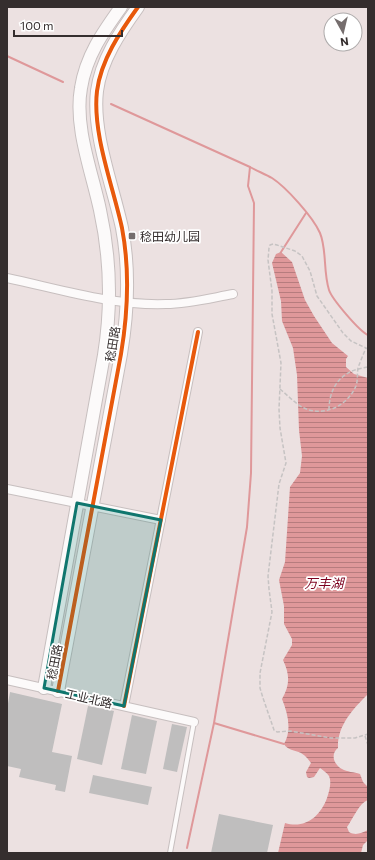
<svg xmlns="http://www.w3.org/2000/svg" width="375" height="860" viewBox="0 0 375 860" font-family="Commissioner,'Noto Sans SC',sans-serif">
  <style>
    .water { fill: url(#water-rules) }
    .lines { fill: none; stroke-linecap: round; stroke-linejoin: round }
    .stream { stroke: #df989a; stroke-width: 2 }
    .building { fill: #bfbebe }
    .lane-casing { stroke: #c7bfbf; stroke-width: 6 }
    .street-casing { stroke: #c7bfbf; stroke-width: 10 }
    .secondary-casing { stroke: #c7bfbf; stroke-width: 14 }
    .path { stroke: #c6c3c3; stroke-width: 1.5; stroke-dasharray: 4 2; stroke-linecap: butt }
    .lane { stroke: #fcfafa; stroke-width: 4 }
    .street { stroke: #fcfafa; stroke-width: 8 }
    .secondary { stroke: #fcfafa; stroke-width: 12 }
    .cycleway-casing { stroke: #fff; stroke-width: 6 }
    .cycleway { stroke: #e8590c; stroke-width: 4 }
    .marked { fill: #0f766e; fill-opacity: 0.2; stroke: #0f766e; stroke-width: 3; stroke-linejoin: round }
    .poi-dot { fill: #756d6d; stroke: #fff; stroke-width: 1.5 }
    .labels { text-anchor: middle; dominant-baseline: central; stroke-width: 3.5; stroke-linejoin: round; paint-order: stroke }
    .poi-label { font-size: 12px; fill: #352e2e; stroke: #fff; text-anchor: start }
    .street-label { font-size: 12px; fill: #352e2e; stroke: #fff }
    .water-label { font-size: 13px; font-style: italic; fill: #7c001e; stroke: #fff }
  </style>
  <defs>
    <pattern id="water-rules" width="6" height="5" patternUnits="userSpaceOnUse"><rect width="6" height="5" fill="#df989a"/><path d="M0 2.5h6" fill="none" stroke="#b67c7e"/></pattern>
  </defs>
  <rect width="100%" height="100%" fill="#ece1e1"/>
  <path class="water" d="M 281,252 L 292,262 L 305,300 L 314,316 L 332,343 L 348,356 L 346,359 L 346,367 L 354,374 L 368,378 L 368,694 C 353,709 337,726 338,748 C 330,754 334,765 342,769 C 347,772 354,772 360,774 L 363,782 L 368,787 L 368,800 C 359,803 353,819 347,827 L 349,832 C 356,836 361,833 368,830 L 368,840 L 363,845 L 361,853 L 278,853 L 285,823 C 305,829 320,817 327,798 C 329,792 332,783 329,776 C 327,773 323,770 320,768 L 314,777 L 309,778 L 307,777 L 306,772 L 311,763 C 308,759 306,756 301,753 C 295,750 287,750 284,744 C 292,730 288,714 282,699 C 290,685 290,675 283,660 L 292,645 L 292,639 L 284,624 L 284,606 L 279,580 L 285,562 L 290,487 L 300,473 L 302,456 L 299,430 L 297,375 L 293,348 L 282,321 L 281,301 L 272,263 L 276,254 Z"/>
  <g class="lines">
    <g class="stream">
      <path d="M 7,56 L 63,82"/>
      <path d="M 111,104 L 250,167 C 257,171 265,174 272,178 C 286,187 313,217 320,233 C 327,250 323,271 329,290 C 332,299 359,331 368,335"/>
      <path d="M 281,252 L 306,213"/>
      <path d="M 214,723 L 284,744"/>
      <path d="M 187,848 L 214,723 L 247,527 L 251,473 L 254,203 L 248,186 L 250,167"/>
    </g>
  </g>
  <g class="building">
    <path d="M 10,692 L 62,704 L 52,752 L 72,756 L 65,792 L 55,790 L 56,785 L 19,777 L 21,769 L 7,766 L 7,709 Z"/>
    <path d="M 88,706 L 114,711 L 102,765 L 77,759 Z"/>
    <path d="M 132,715 L 157,721 L 146,774 L 121,769 Z"/>
    <path d="M 172,724 L 187,727 L 177,772 L 163,769 Z"/>
    <path d="M 93,775 L 152,787 L 148,805 L 89,793 Z"/>
    <path d="M 219,814 L 273,825 L 267,853 L 211,853 Z"/>
  </g>
  <g class="lines">
    <g class="lane-casing">
      <path id="lane" d="M 170,853 L 194,722"/>
    </g>
    <g class="street-casing">
      <g id="street">
        <path d="M 7,278 C 59,289 113,306 166,304 C 188,304 211,298 233,294"/>
        <path d="M 7,489 L 161,520"/>
        <path d="M 7,680 L 194,722"/>
        <path d="M 124,706 L 198,332"/>
      </g>
    </g>
    <g class="secondary-casing">
      <g id="secondary">
        <path d="M 44,688 L 104,355 C 112,305 111,260 100,210 C 92,172 74,127 81,88 C 86,56 103,32 121,7"/>
        <path d="M 58,691 L 121,354 C 128,312 130,270 122,228 C 113,186 92,133 97,91 C 101,60 120,32 138,7"/>
      </g>
    </g>
    <g class="path">
      <path d="M 368,349 L 351,341 L 343,333 L 317,296 L 310,271 L 302,256 L 295,251 L 277,245 L 273,244 L 270,245 L 269,248 L 268,260 L 272,291 L 272,314 L 281,363 L 279,409 L 280,428 L 286,463 L 279,484 L 268,576 L 269,589 L 272,612 L 260,673 L 260,688 L 263,698 L 274,730 L 277,732 L 290,731 L 331,738 L 355,738 L 368,734"/>
      <path d="M 280,389 C 287,395 294,402 302,407 C 322,418 347,407 356,386 C 358,380 357,374 358,368 C 360,362 363,355 366,348"/>
      <path d="M 329,410 C 329,393 336,378 352,371 C 357,369 363,368 368,367"/>
      <path d="M 365,736 L 368,745"/>
    </g>
    <use href="#lane" class="lane"/>
    <use href="#street" class="street"/>
    <use href="#secondary" class="secondary"/>
    <g class="cycleway-casing">
      <g id="cycleway">
        <path d="M 58,691 L 121,354 C 128,312 130,270 122,228 C 113,186 92,133 97,91 C 101,60 120,32 138,7"/>
        <path d="M 124,706 L 198,332"/>
      </g>
    </g>
    <use href="#cycleway" class="cycleway"/>
  </g>
  <path class="marked" d="M 77,503 L 161,520 L 124,706 L 44,688 Z"/>
  <rect class="poi-dot" x="128" y="232" width="8" height="8" rx="2"/>
  <g class="labels">
    <g class="poi-label">
      <text x="140" y="236">稔田幼儿园</text>
    </g>
    <g class="street-label">
      <text transform="translate(112 344) rotate(-81)">稔田路</text>
      <text transform="translate(54 662) rotate(-79)">稔田路</text>
      <text transform="translate(89 698) rotate(13)">工业北路</text>
    </g>
    <g class="water-label">
      <text x="324" y="583">万丰湖</text>
    </g>
  </g>
  <rect width="375" height="860" fill="none" stroke="#352e2e" stroke-width="16"/>
  <g transform="translate(343 32) rotate(172)"><circle r="19" fill="#ffffff" stroke="#aeabab"/>
  <path d="M0-3L7 15L0 10L-7 15Z" fill="#756d6d"/>
  <text y="-6" font-size="11" font-weight="bold" text-anchor="middle" fill="#352e2e">N</text>
  </g>
  <path d="M14 30v6h108v-6" fill="none" stroke="#352e2e" stroke-width="2"/>
  <text x="20" y="30" font-size="12" fill="#352e2e" stroke="#ffffff" stroke-width="3" paint-order="stroke">100 m</text>
</svg>
